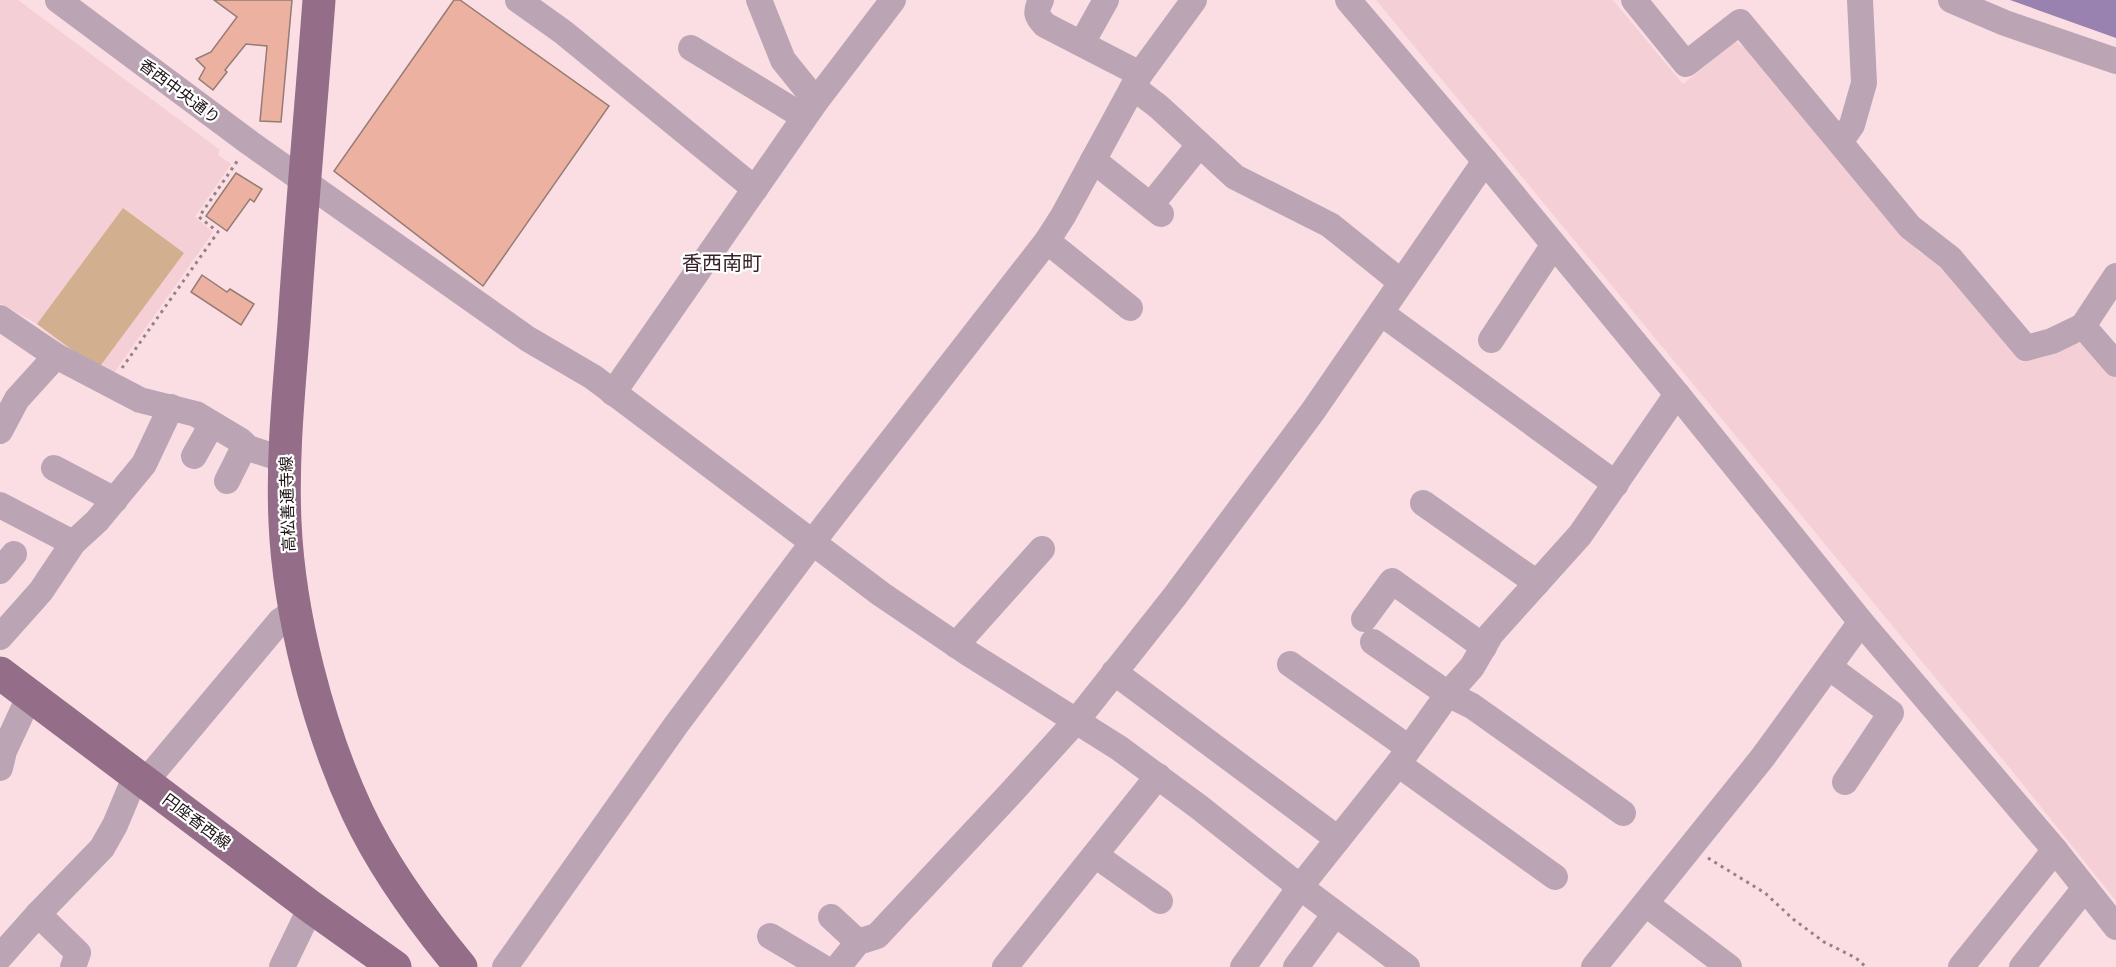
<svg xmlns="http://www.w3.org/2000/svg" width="2116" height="967" viewBox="0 0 2116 967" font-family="'Titillium Web','Noto Sans JP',sans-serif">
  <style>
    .built { fill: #f5cfd6 }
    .green { fill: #d2af8e }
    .water { fill: #9981b0 }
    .building { fill: #edb1a1; stroke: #947b74; stroke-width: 1.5 }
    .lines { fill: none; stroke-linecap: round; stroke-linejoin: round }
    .path { stroke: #968185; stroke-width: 3; stroke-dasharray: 3 4.5; stroke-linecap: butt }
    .minor { stroke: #bba5b4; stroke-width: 26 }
    .major { stroke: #946d89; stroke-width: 33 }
    .labels { text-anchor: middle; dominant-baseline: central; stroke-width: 4.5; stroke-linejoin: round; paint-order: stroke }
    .street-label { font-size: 16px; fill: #1d1315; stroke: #fff }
    .quarter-label { font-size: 20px; fill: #372227; stroke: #fff }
  </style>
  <rect width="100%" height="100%" fill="#fbdee3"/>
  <g class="built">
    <path d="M 0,0 L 18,0 L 220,150 L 218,155 L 231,164 L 195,217 L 213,232 L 112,376 L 63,346 L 37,324 L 0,303 Z"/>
    <path d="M 1376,0 L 1613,0 L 1683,84 L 1736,41 L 1755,56 L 1919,252 L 1947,267 L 2022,362 L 2077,342 L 2091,349 L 2116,379 L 2116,901 L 2013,772 Z"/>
  </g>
  <path class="green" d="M 123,208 L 184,253 L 98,369 L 37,324 Z"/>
  <path class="water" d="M 2010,0 L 2116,0 L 2116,38 Z"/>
  <g class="building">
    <path d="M 214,0 L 292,0 L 281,122 L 260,121 L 267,46 L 246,44 L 225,70 L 227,72 L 213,90 L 199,79 L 205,68 L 196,59 L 211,52 L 237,17 Z"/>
    <path d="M 454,0 L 460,0 L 609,106 L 483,286 L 334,171 Z"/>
    <path d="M 236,173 L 262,189 L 254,202 L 250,199 L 227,231 L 206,216 Z"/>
    <path d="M 202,275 L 227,292 L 230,289 L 254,304 L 241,325 L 191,292 Z"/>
  </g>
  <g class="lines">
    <g class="path">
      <path d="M 122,368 L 218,232 L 199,217 L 238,160"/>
      <path d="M 1708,858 L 1765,893 L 1793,919 L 1824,942 L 1856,958 L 1866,967"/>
    </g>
    <g class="minor">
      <path d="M 58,0 L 250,143 L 528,339 L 593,377 L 881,594 L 968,653 L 1119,748 L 1199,807 L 1300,887 L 1407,967"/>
      <path d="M 518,0 L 563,32 L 755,189"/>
      <path d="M 759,0 L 783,60 L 816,101"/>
      <path d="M 1041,0 C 1035,12 1036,16 1045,25 L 1140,74"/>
      <path d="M 1348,0 L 1485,161 L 1677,394 L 1861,622 L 2055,850 L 2116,927"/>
      <path d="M 1634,0 L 1686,64 L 1740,22 L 1910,227 L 1950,258 L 2026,348 L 2052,341 L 2083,326 L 2116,276"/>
      <path d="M 1951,0 L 2005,23 L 2116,61"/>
      <path d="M 1082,43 L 1106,0"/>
      <path d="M 691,48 L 804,117"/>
      <path d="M 1133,87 L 1159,107 L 1235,177 L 1330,225 L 1401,282"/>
      <path d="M 1840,142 L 1852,125 L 1864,83 L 1860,0"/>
      <path d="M 1093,160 L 1161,214"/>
      <path d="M 1151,205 L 1199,145"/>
      <path d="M 1047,241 L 1130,308"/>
      <path d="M 1381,313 L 1616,484"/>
      <path d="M 0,318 L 56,356 L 140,400 L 196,414 L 241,441 L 248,448 L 285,460"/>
      <path d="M 2083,326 L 2116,364"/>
      <path d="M 1491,340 L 1553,246"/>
      <path d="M 613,393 L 816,101 L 893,0"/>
      <path d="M 0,431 L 17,399 L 56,356"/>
      <path d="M 194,456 L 212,424"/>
      <path d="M 54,468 L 115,500"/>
      <path d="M 227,481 L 241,453 L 248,448"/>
      <path d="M 1423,503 L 1537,583"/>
      <path d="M 0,505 L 73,543"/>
      <path d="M 0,571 L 14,554"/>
      <path d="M 1364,619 L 1392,581 L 1484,647"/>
      <path d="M 0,637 L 41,591 L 73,543 L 97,521 L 144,464 L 171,407"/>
      <path d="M 1373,642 L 1448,694 L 1472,706 L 1623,813"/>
      <path d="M 956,645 L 1042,549"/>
      <path d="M 1290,664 L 1409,748"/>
      <path d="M 1829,667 L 1891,713 L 1845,782"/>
      <path d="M 1114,672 L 1338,839"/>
      <path d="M 1398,764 L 1555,877"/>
      <path d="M 0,768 L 4,751 L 30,695"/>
      <path d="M 145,782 L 280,621 L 296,610"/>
      <path d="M 1095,855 L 1160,901"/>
      <path d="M 1646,904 L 1729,967"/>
      <path d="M 38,914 L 78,953 L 73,967"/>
      <path d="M 831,917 L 858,942"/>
      <path d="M 770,936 L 822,967"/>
      <path d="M 0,957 L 38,914 L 102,848 L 115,825 L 136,775"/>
      <path d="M 282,967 L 311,907"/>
      <path d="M 505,967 L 676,725 L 825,526 L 1047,241 L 1063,216 L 1140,74 L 1194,0"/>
      <path d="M 838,967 L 858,942 L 877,936 L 1009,795 L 1077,720 L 1175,596 L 1313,411 L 1485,161"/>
      <path d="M 1005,967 L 1158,776"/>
      <path d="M 1243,967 L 1300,887 L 1398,764 L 1448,694 L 1472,667 L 1491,634 L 1580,535 L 1677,394"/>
      <path d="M 1296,967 L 1335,914"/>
      <path d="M 1594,967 L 1763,757 L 1861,622"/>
      <path d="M 1961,967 L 2055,850"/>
      <path d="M 2022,967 L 2085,888"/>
    </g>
    <g class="major">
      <path d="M 319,0 C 311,108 301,216 294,324 C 289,390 282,456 285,522 C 289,614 318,727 357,811 C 383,867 421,919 461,967"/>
      <path d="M 0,673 L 311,907 L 395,967"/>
    </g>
  </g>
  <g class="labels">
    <g class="street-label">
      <text transform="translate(180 91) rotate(37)">香西中央通り</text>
      <text transform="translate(287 504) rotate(-92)">高松善通寺線</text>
      <text transform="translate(197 821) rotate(37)">円座香西線</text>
    </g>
    <g class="quarter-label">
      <text x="722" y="262">香西南町</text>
    </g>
  </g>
</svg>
